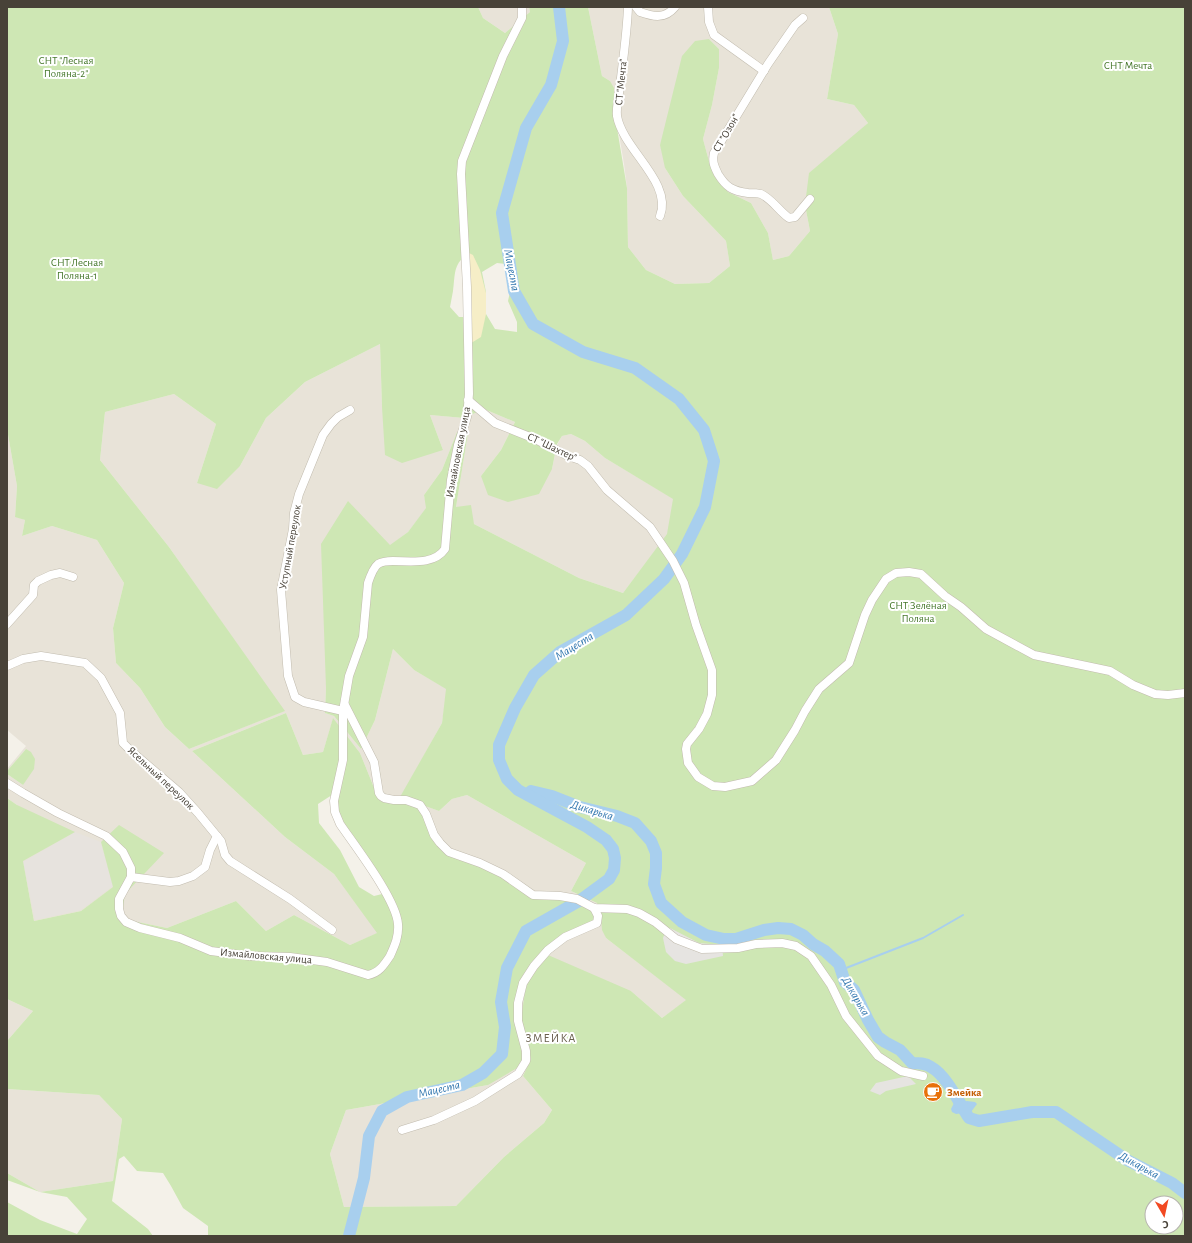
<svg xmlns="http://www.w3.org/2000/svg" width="1192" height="1243" viewBox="0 0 1192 1243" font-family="'Alegreya Sans',sans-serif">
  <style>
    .residential { fill: #e8e3d8 }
    .industrial { fill: #e7e3de }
    .green { fill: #cee7b4; fill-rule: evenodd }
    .sand { fill: #f6eec7 }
    .parking { fill: #e6e4e1 }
    .water { fill: #a8cfee }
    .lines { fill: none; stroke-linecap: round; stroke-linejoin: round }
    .stream { stroke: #a8cfee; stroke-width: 2 }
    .river { stroke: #a8cfee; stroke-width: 12 }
    .minor-casing { stroke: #c2bcaf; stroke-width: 9 }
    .minor { stroke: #fff; stroke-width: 8 }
    .labels { text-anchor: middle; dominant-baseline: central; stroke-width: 4; stroke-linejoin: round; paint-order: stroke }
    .park-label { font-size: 11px; fill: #46782c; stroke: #fff }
    .street-label { font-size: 11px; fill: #484238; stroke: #fff }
    .food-label { font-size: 11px; font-weight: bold; fill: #c56008; stroke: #fff; text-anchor: start }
    .water-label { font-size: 12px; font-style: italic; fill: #3478b0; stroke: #fff }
    .neighbourhood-label { font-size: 12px; letter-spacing: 1px; fill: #6a604f; stroke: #fff }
  </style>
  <rect width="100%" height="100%" fill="#f4f1e9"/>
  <g class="residential">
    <path d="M 478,7 L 529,7 L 530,12 L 505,33 L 483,18 Z"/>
    <path d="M 588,7 L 829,7 L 838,34 L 827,99 L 854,105 L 868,123 L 852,138 L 805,205 L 810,231 L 789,256 L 773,260 L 768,233 L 751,203 L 728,192 L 710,165 L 703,139 L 712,105 L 719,68 L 719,49 L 709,39 L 665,168 L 683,196 L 726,241 L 730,266 L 709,283 L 675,284 L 646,270 L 628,247 L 627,188 L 624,164 L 610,81 L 602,76 Z"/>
    <path d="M 380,344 L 382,407 L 443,450 L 430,415 L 464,418 L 484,409 L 515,422 L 501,450 L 481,476 L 552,469 L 557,445 L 562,436 L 571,434 L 585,441 L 605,458 L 674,499 L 668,534 L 623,593 L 579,578 L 474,524 L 456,507 L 468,433 L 457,432 L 442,470 L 424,495 L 427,508 L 408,532 L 391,545 L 326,688 L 325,713 L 334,716 L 361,749 L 375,720 L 393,649 L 414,670 L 447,689 L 442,723 L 401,797 L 439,811 L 452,799 L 467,795 L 586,863 L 571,891 L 597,903 L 606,938 L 687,1000 L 662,1018 L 631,991 L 521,1020 L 531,1059 L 523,1076 L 552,1110 L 544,1123 L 504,1157 L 456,1206 L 344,1207 L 330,1154 L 346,1110 L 488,1085 L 516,1023 L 544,898 L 446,849 L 398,800 L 379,800 L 360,753 L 333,719 L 323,752 L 303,755 L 286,713 L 192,751 L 285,837 L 334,874 L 378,933 L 350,945 L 294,915 L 266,931 L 236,901 L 167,928 L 133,921 L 122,915 L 125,894 L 101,842 L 114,887 L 81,911 L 34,921 L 23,861 L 17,805 L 7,798 L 7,774 L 23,785 L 26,749 L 7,771 L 7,769 L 26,746 L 7,730 L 7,429 L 17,486 L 15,516 L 25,520 L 22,536 L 52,526 L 97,540 L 124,583 L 113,628 L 116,663 L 140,688 L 165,727 L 189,749 L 284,711 L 169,547 L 100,460 L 105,412 L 174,394 L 216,424 L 197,483 L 240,466 L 266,418 L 305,382 Z"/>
    <path d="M 7,999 L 33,1011 L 7,1041 Z"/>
    <path d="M 7,1089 L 99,1095 L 122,1119 L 113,1181 L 40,1192 L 7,1173 Z"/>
  </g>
  <path class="industrial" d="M 75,832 L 101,842 L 113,886 L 81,910 L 35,920 L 23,862 Z"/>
  <g class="green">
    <path d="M 7,7 L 478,7 L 483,18 L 505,33 L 530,12 L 529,7 L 588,7 L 602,76 L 610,81 L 614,88 L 615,116 L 627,188 L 628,247 L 646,270 L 675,284 L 709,283 L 730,266 L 726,241 L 683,196 L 665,168 L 660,145 L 682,56 L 695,41 L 709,39 L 719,49 L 719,68 L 712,105 L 703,139 L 710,165 L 728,192 L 751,203 L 768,233 L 773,260 L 789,256 L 810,231 L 805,205 L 809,173 L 868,123 L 854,105 L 827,99 L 838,34 L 829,7 L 1185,7 L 1185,1236 L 208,1236 L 208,1226 L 183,1208 L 171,1186 L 163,1173 L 137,1171 L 124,1156 L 119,1159 L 112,1201 L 148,1229 L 153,1236 L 7,1236 L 7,1202 L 40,1220 L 77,1234 L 87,1219 L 67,1197 L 40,1192 L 7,1180 L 7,1173 L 40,1192 L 113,1181 L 122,1119 L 99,1095 L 7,1089 L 7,1041 L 33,1011 L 7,999 L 7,798 L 17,805 L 75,832 L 23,861 L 34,921 L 81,911 L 113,887 L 101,842 L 119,825 L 164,853 L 125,894 L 122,915 L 133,921 L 167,928 L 236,901 L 266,931 L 294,915 L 350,945 L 377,933 L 334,874 L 285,837 L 192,751 L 286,713 L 303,755 L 323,752 L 333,718 L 360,753 L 379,800 L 398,800 L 417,806 L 446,849 L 544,898 L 574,901 L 592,911 L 596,920 L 564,935 L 520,981 L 516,1023 L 524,1064 L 488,1085 L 346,1110 L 330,1154 L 344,1207 L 456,1206 L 504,1157 L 544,1123 L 552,1110 L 523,1076 L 531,1059 L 521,1020 L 526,984 L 548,955 L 631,991 L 662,1018 L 686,1000 L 606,938 L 602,930 L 601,918 L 597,903 L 571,891 L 586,863 L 467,795 L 452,799 L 439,811 L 400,797 L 442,723 L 446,689 L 414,670 L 393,649 L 375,720 L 361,749 L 334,716 L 325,713 L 326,688 L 321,544 L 348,501 L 390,545 L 408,532 L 426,508 L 424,495 L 442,470 L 457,432 L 468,433 L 456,507 L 471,505 L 474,524 L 579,578 L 623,593 L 667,534 L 673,499 L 605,458 L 585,441 L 571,434 L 562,436 L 557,444 L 552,469 L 539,494 L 508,502 L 488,495 L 481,476 L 501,450 L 515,422 L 484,409 L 464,418 L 430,415 L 443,450 L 402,463 L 385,455 L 382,407 L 380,344 L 305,382 L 266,418 L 240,466 L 217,489 L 197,483 L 216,424 L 174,394 L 105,412 L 100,460 L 169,547 L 285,711 L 189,749 L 165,727 L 140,688 L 116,663 L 113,628 L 124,583 L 97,540 L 52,526 L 22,536 L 25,520 L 15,517 L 17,486 L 7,429 ZM 464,257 L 466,317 L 459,317 L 450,307 C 451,302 452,296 453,291 C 455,278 453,266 464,257 ZM 497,263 L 506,264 L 510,292 L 508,301 L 517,322 L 517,332 L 495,329 L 486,314 L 486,292 L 482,272 ZM 335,793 L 334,801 L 350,839 L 386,893 L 374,896 L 359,887 L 340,850 L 319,823 L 318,804 ZM 1152,1203 L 1176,1203 L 1176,1227 L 1152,1227 Z"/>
    <path d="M 26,749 L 31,752 L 35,759 L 34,769 L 23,785 L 7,774 L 7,771 Z"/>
  </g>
  <path class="sand" d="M 465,251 L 473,255 L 480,270 L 486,293 L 486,314 L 481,337 L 468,345 Z"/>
  <g class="parking">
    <path d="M 670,928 L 699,943 L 722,945 L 723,956 L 686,964 L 675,961 L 666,952 L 663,938 L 666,930 Z"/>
    <path d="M 908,1076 L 916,1084 L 886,1091 L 880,1095 L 870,1091 L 876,1083 Z"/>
  </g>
  <path class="water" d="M 967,1101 L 975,1102 L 977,1104 L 971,1112 L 956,1114 L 952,1112 L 951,1109 L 954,1103 Z"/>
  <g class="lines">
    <path class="stream" d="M 841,970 L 923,938 L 963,915"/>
    <g class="river">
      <path d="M 531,791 L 552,796 L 580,807 L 617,816 L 635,823 L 651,841 L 656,853 L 656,868 L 654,884 L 661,903 L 682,922 L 706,935 L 724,939 L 736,939 L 764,930 L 778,928 L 791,929 L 803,935 L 813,944 L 825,951 L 839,964 L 845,982 L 854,990 L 868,1020 L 878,1037 L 885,1042 L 900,1050 L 912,1063 C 919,1063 925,1063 931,1067 C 947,1076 959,1103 969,1118 L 979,1121 L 1032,1112 L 1056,1112 L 1127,1160 L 1172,1183 L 1185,1193"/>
      <path d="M 349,1236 L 364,1178 L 369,1136 L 382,1111 L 407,1097 L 462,1085 L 483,1073 L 502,1054 L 505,1027 L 501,1002 L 507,968 L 526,931 L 579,901 L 609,879 L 614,870 L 615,858 L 613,849 L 606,840 L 587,827 L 518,790 L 507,779 L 499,760 L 499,745 L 515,708 L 534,675 L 560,652 L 626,615 L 664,579 L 682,554 L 705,507 L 714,461 L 704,430 L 679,399 L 635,368 L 583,352 L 533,324 L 514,291 L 502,213 L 526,128 L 551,85 L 563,41 L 559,7"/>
    </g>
    <g class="minor-casing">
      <g id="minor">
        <path d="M 628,7 C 627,33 623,60 620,86 C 619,95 616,107 617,116 C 623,150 673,182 660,216"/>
        <path d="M 636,7 L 640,12 C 654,17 665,19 675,7"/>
        <path d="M 708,7 L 709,22 L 714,35 L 764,71"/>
        <path d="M 803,18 L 795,25 L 768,64 L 714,153 C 712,161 714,166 718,174 C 726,187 732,191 748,193 C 752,193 757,193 761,194 C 772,199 779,211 789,218 L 795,217 L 810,199"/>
        <path d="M 468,400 L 495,423 L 535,439 L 568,456 L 580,460 L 588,466 L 607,490 L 650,527 L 673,561 L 684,583 L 696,625 L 712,670 L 712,695 L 707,714 L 699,729 L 687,744 L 686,749 L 688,763 L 698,777 L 713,786 L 725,787 L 752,781 L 776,760 L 795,730 L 805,711 L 819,689 L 849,663 L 865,615 L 872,600 L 886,579 L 896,573 L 909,572 L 921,574 L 945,596 L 961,607 L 986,629 L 1034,655 L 1110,671 L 1133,685 L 1155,694 L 1168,695 L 1185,693"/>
        <path d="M 7,624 L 33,595 L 34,585 L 38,581 L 51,575 L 60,573 L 73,577"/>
        <path d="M 7,666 L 23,659 L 41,656 L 85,663 L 101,678 L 120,713 L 123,743 L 131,751 L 179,792 L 198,813 L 221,841 L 225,855 L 230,861 L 290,899 L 332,930"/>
        <path d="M 345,705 L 374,762 L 379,793 L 381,796 L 384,798 L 394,800 L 406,800 L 420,805 L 426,814 L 434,835 L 440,843 L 449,852 L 480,863 L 503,874 L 533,895 L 560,896 L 577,899 L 594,908 L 627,909 L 639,913 L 655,922 L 676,939 L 702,949 L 738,948 L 756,944 L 782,943 L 796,946 L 811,956 L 831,985 L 846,1016 L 878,1056 L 901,1071 L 923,1076"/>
        <path d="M 343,711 L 304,702 L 295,697 L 288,676 L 281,590 L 293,529 L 294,513 L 299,494 L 323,435 L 331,424 L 338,417 L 350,410"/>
        <path d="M 7,783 L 23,793 L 58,813 L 106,836 L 123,852 L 131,868 L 131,877 L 119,899 L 119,909 L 121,916 L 126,922 L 140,928 L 180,938 L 211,951 L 249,956 L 290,957 L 327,962 L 368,975 C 379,973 384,965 390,956 C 395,945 399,936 398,924 C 396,899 355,846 340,824 L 335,812 L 334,801 L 343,760 L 343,711 L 349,676 L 363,637 L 368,583 C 370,577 373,568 378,564 C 383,561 388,561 393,561 C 411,561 434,565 445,549 L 451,480 L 458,445 L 467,417 L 469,394 L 467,287 L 461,174 L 462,161 L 503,56 L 522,18 L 522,7"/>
        <path d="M 131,877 L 170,882 L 179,881 L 193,876 L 205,867 L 210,850 L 217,836"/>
        <path d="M 402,1130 L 434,1120 L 475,1101 L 518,1074 L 526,1061 L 526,1051 L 518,1021 L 518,1003 L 523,983 L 534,966 L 548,950 L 565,937 L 597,923 L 598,916 L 594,908"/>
      </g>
    </g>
    <use href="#minor" class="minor"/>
  </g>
  <defs>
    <g id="cafe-disc" transform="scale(1)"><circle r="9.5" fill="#e8710a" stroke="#fff"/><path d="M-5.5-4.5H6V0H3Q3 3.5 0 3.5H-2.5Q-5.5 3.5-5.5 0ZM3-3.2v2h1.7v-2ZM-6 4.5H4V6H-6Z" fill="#fff"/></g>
  </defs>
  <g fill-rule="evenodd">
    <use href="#cafe-disc" x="933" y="1092"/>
  </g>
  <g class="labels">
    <g class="park-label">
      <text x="66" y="60">СНТ "Лесная<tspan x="66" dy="13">Поляна-2"</tspan></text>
      <text x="1128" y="65">СНТ Мечта</text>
      <text x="77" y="262">СНТ Лесная<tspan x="77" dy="13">Поляна-1</tspan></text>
      <text x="918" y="605">СНТ Зелёная<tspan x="918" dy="13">Поляна</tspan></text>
    </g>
    <g class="street-label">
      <text transform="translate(621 82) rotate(-84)">СТ "Мечта"</text>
      <text transform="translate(726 133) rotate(-60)">СТ "Озон"</text>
      <text transform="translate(552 447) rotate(25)">СТ "Шахтер"</text>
      <text transform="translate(458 452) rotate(-79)">Измайловская улица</text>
      <text transform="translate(290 547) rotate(-80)">Уступный переулок</text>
      <text transform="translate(161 778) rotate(43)">Ясельный переулок</text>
      <text transform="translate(266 956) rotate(5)">Измайловская улица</text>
    </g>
    <g class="food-label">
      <text x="947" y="1092">Змейка</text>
    </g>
    <g class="water-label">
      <text transform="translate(512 270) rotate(79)">Мацеста</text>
      <text transform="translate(574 646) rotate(-32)">Мацеста</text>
      <text transform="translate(592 810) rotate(17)">Дикарька</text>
      <text transform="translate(856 996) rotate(60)">Дикарька</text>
      <text transform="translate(439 1089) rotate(-13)">Мацеста</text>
      <text transform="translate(1139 1165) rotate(29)">Дикарька</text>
    </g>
    <g class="neighbourhood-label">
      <text x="551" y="1038">ЗМЕЙКА</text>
    </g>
  </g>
  <rect width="1192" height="1243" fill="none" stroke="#484238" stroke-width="16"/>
  <g transform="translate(1164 1215) rotate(171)"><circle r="19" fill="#ffffff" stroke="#b6b3af"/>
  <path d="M0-3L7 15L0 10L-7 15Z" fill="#f24922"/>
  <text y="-6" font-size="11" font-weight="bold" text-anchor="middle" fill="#484238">С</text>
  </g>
</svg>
